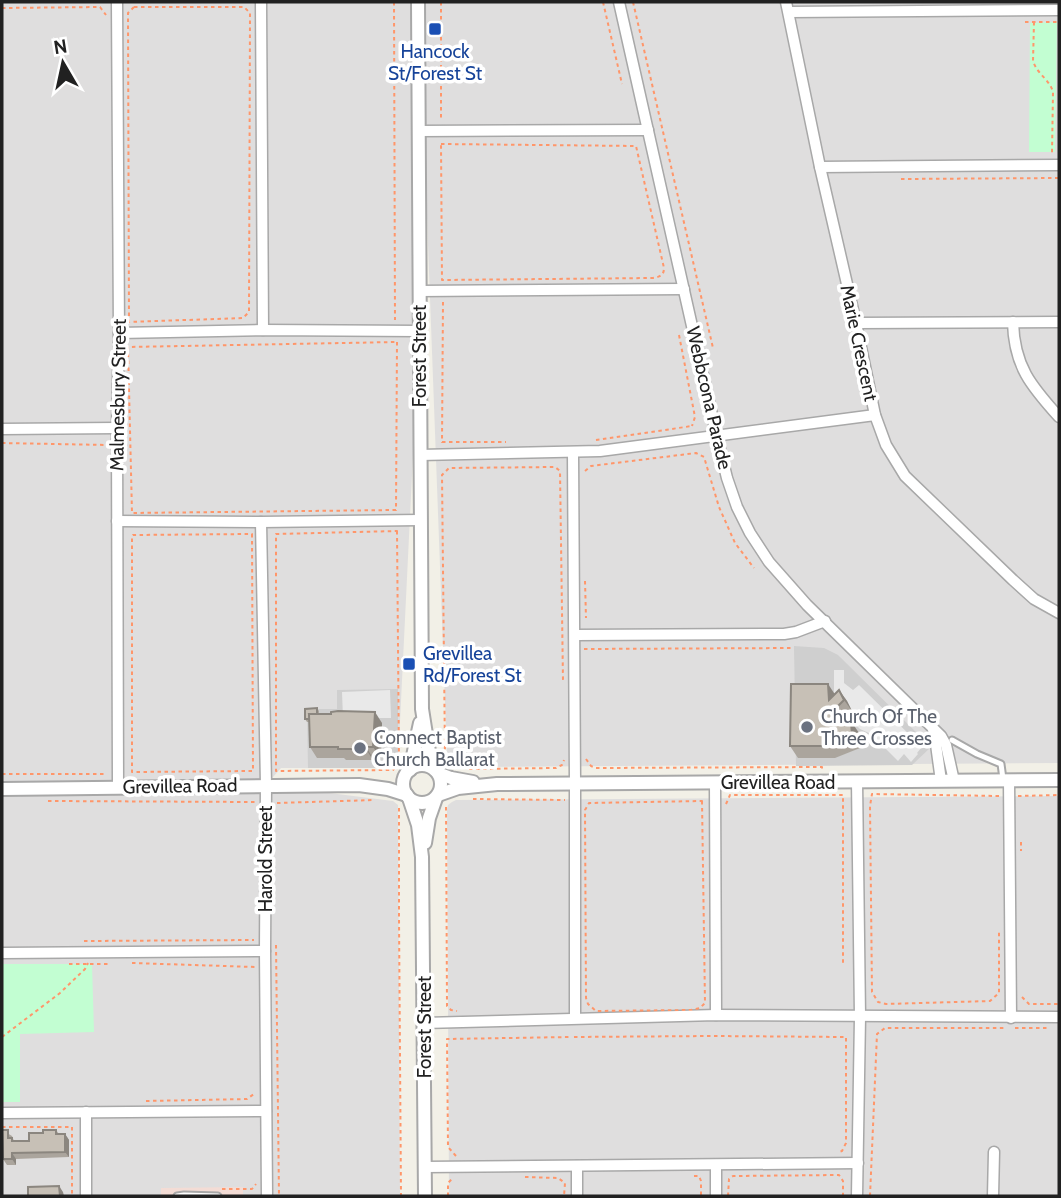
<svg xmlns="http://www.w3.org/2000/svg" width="1061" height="1198" viewBox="0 0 1061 1198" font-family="Cabin,sans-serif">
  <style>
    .residential { fill: #dfdede }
    .commercial { fill: #f3dcd5 }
    .religious { fill: #cfcfcf }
    .park { fill: #c2fed2 }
    .parking { fill: #e9e9e9 }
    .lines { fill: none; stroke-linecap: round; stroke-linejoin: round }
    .service-casing { stroke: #a8a8a8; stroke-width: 9 }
    .minor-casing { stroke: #a8a8a8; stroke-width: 13 }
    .tertiary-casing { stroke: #a8a8a8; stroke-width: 16 }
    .path { stroke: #ff966a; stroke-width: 2; stroke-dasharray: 3.5 3.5; stroke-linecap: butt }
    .service { stroke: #fff; stroke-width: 5 }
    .minor { stroke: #fff; stroke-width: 10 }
    .tertiary { stroke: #fff; stroke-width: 12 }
    .wall { fill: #aba59d }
    .shaded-wall { fill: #8b867f }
    .building { fill: #c7c0b6; stroke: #8b867f; stroke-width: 2 }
    .transit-dot { fill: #1a4fb4; stroke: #fff; stroke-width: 2.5 }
    .worship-dot { fill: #6b7280; stroke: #fff; stroke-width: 2.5 }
    .labels { text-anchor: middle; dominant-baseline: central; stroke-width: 7; stroke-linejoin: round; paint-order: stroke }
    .transit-label { font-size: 19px; fill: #164399; stroke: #fff }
    .street-label { font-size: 19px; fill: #212121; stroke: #fff }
    .worship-label { font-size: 19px; fill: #5b616d; stroke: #fff; text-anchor: start }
  </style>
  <rect width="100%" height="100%" fill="#f2f0e7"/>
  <g class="residential">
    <path d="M 2,2 L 411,2 L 419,331 L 398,763 L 392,768 L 281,768 L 266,785 L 393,801 L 398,805 L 400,1196 L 2,1196 Z"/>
    <path d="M 419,2 L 1059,2 L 1059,763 L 454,767 L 449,762 L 447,755 Z"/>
    <path d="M 1059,796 L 1059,1196 L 449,1196 L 447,809 L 448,805 L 452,802 L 456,800 Z"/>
  </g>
  <path class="commercial" d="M 243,1187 L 243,1196 L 161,1196 L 161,1188 Z"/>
  <g class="religious">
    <path d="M 794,646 L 824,648 L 838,655 L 931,747 L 912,765 L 796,766 Z"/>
    <path d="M 398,689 L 398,763 L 392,768 L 308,768 L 307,709 L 337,709 L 337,690 Z"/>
  </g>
  <g class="park">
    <path d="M 1057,22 L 1055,152 L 1029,152 L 1030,23 Z"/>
    <path d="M 2,964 L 92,964 L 94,1032 L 20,1034 L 20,1102 L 2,1102 Z"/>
  </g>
  <g class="parking">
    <path d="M 834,670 L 844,670 L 844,683 L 853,690 L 859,685 L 922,747 L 917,753 L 918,754 L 911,762 L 904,754 L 898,761 L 871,734 L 860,729 L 848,717 L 843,711 L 841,693 L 834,693 Z"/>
    <path d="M 390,690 L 391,718 L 343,718 L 342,692 Z"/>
  </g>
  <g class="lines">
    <g class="service-casing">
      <g id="service">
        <path d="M 952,740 L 977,754 L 1001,764 L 1003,779"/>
        <path d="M 177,1196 L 184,1195 L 218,1196"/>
      </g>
    </g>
    <g class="minor-casing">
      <g id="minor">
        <path d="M 117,2 L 119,333 L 117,428 L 118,787"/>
        <path d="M 261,2 L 263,330"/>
        <path d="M 619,2 L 717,437 L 727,478 L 737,507 L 750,533 L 769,562 L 807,605 L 941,736 L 946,745 L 954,781"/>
        <path d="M 786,2 L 820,167 L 856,323 L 875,415 L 886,445 L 905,476 L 1013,580 L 1034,599 L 1059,613"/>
        <path d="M 789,12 L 1059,10"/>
        <path d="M 419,131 L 648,130"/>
        <path d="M 820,167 L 1059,165"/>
        <path d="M 419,291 L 684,289"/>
        <path d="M 1013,322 C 1014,366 1031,386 1059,417"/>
        <path d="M 856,323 L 1059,322"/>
        <path d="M 119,333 L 263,330 L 419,331"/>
        <path d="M 2,429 L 117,428"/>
        <path d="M 573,453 L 575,783 L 575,1018"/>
        <path d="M 420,455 L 600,451 L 875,415"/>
        <path d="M 117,521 L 261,522 L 420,520"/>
        <path d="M 261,522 L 266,785 L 265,951 L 267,1196"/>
        <path d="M 575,635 L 784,634 L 796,632 L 825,621"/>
        <path d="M 933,729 L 935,737 L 941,781"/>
        <path d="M 1009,780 L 1011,1018"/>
        <path d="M 857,781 L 860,1017 L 857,1196"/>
        <path d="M 715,782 L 716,1015"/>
        <path d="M 2,953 L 265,951"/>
        <path d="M 424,1023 L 716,1015 L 1059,1017"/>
        <path d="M 2,1113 L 266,1111"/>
        <path d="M 577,1166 L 577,1196"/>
        <path d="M 425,1167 L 858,1163"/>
        <path d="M 86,1196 L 86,1112"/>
        <path d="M 716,1196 L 716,1165"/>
        <path d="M 993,1196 L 994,1152"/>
      </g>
    </g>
    <g class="tertiary-casing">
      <g id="tertiary">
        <path d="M 418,2 L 422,709 L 428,747 L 435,770"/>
        <circle cx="422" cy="784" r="19"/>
        <path d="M 410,770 L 420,723"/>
        <path d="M 438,773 L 451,778 L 473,782"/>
        <path d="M 2,789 L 359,785 L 388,789 L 407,795"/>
        <path d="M 438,795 L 458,788 L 497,784 L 1059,780"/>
        <path d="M 409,798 L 418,825 L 422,857 L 425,1196"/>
        <path d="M 425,843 L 429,818 L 436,798"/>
      </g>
    </g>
    <g class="path">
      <path d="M 394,2 L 395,320"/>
      <path d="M 441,2 L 441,120"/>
      <path d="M 603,2 L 622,84"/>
      <path d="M 633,2 L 713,348"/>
      <path d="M 134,7 L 244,7 L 250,13 L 249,312 L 243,318 L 129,322 L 128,13 Z"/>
      <path d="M 2,8 L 100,7 L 106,15"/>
      <path d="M 1025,22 L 1059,22"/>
      <path d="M 1034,22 L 1033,61 C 1037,74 1050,80 1053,92 L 1052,153"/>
      <path d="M 441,144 L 636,146 L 664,268 C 664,275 660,277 653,278 L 442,280 Z"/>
      <path d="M 901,179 L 1059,178"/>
      <path d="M 443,302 L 442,442 L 506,442"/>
      <path d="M 679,335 L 695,417 L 692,426"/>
      <path d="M 397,342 L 396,510 L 132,513 L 128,347 Z"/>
      <path d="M 596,440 L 692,426"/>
      <path d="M 2,443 L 107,445"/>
      <path d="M 585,471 L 591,466 L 696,453 L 704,457 L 719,507 L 735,543 L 754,568"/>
      <path d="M 397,531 L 399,763 L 393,770 L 276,771 L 276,534 Z"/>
      <path d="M 252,534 L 253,771 L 132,772 L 132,536 L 133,535 Z"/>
      <path d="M 585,581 L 586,618"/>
      <path d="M 584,649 L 793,648"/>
      <path d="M 586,759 L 591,766 L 596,768 L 822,767 L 822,770"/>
      <path d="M 447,763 L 445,756 L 442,475 L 449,468 L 555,467 L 560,471 L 563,681"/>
      <path d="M 469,769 L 556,768 L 562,765 L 564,760"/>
      <path d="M 2,774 L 106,774"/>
      <path d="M 999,796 L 872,794 L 870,806 L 872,992 L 878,1002 L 886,1004 L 990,1001 L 999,993 L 999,930"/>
      <path d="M 1018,796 L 1059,795"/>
      <path d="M 473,799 L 565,800"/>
      <path d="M 48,801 L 255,802"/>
      <path d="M 702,801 L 705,1003 L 700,1008 L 691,1010 L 596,1011 L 588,1004 L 586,998 L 585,810 L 589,803 Z"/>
      <path d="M 277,803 L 375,800"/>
      <path d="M 726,804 L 730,795 L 843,795 L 843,966"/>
      <path d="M 446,807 L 447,1006 L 451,1010 L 457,1011"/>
      <path d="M 399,808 L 399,917 L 401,1196"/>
      <path d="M 1021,842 L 1021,851"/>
      <path d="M 84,941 L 254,940"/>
      <path d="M 276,945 L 279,1196"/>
      <path d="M 132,963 L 255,967"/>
      <path d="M 69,964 L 108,964"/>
      <path d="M 1022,997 L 1029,1004 L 1059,1004"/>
      <path d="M 1015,1028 L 1048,1028"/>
      <path d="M 714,1036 L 846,1037 L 846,1143 L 842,1151 L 839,1152"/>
      <path d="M 2,1037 L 60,993 L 85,969 L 88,963"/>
      <path d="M 574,1037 L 712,1036"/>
      <path d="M 146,1101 L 247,1099 L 254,1094"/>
      <path d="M 2,1127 L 72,1127 L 72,1196"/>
      <path d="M 456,1156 L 448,1147 L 447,1039 L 570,1037"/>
      <path d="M 694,1176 L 699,1176 L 701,1181 L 701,1196"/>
      <path d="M 525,1177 L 558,1178 L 565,1183 L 564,1196"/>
      <path d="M 222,1189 L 252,1189 L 256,1184"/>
      <path d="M 448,1196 L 448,1183 L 453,1178"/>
      <path d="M 728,1196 L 729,1179 L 733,1176 L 839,1175 L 843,1181 L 843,1196"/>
      <path d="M 870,1196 L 877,1034 L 885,1028 L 1006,1028"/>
    </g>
    <use href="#service" class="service"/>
    <use href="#minor" class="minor"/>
    <use href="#tertiary" class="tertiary"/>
  </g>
  <g class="wall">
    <path d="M 839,690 L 847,701 L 852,711 L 845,719 L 859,733 L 860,748 L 835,758 L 798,758 L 790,746 Z"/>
    <path d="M 317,708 L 319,711 L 319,714 L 382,723 L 381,758 L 373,758 L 373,760 L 346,760 L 344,758 L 317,758 L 310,747 L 310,722 L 307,722 L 305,719 Z"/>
    <path d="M 2,1130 L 12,1136 L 14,1141 L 29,1141 L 43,1133 L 56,1130 L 59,1134 L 65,1134 L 69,1140 L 69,1157 L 16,1159 L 16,1165 L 7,1165 L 3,1159 L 2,1155 Z"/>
  </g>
  <g class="shaded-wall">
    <path d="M 828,684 L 836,696 L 829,700 Z"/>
    <path d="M 839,690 L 847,701 L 852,711 L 844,700 Z"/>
    <path d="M 375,712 L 382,723 L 381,758 L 373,747 Z"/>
    <path d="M 851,721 L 859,733 L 860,748 L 852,736 Z"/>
    <path d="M 366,747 L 373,758 L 373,760 L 366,749 Z"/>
    <path d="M 65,1134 L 69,1140 L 69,1157 L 65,1152 Z"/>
    <path d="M 12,1153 L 16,1159 L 16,1165 L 12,1159 Z"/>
    <path d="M 59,1186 L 63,1192 L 64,1196 L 60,1196 Z"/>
  </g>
  <g class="building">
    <path d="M 791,684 L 828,684 L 829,700 L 839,690 L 844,700 L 831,713 L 851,721 L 852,736 L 827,746 L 790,746 Z"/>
    <path d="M 317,708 L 317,714 L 309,714 L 310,719 L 305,719 L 305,709 Z"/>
    <path d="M 338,711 L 375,712 L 373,747 L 366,747 L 366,749 L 338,749 L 338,747 L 310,747 L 309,714 L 331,714 L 331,712 Z"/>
    <path d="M 2,1130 L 8,1130 L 8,1138 L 12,1138 L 12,1141 L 29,1141 L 29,1133 L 43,1133 L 43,1130 L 56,1130 L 56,1134 L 65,1134 L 65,1152 L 12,1153 L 12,1159 L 3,1159 Z"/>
    <path d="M 59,1186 L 60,1196 L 28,1196 L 28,1187 Z"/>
  </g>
  <g class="transit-dot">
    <rect x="428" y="22" width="14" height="14" rx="3.5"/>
    <rect x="402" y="657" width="14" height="14" rx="3.5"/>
  </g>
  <g class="worship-dot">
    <circle cx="807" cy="727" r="7"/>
    <circle cx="360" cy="748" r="7"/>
  </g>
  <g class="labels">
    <g class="transit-label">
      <text x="435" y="51">Hancock<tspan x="435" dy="22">St/Forest St</tspan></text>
      <text x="423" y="653" text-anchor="start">Grevillea<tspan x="423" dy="22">Rd/Forest St</tspan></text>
    </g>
    <g class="street-label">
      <text transform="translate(859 343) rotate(78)">Marie Crescent</text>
      <text transform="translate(419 356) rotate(-90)">Forest Street</text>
      <text transform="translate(118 395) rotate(-89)">Malmesbury Street</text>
      <text transform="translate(709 398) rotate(77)">Webbcona Parade</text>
      <text x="778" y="782">Grevillea Road</text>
      <text transform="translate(180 786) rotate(-1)">Grevillea Road</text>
      <text transform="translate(265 859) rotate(-90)">Harold Street</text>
      <text transform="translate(424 1027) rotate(-90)">Forest Street</text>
    </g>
    <g class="worship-label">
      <text x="821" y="716">Church Of The<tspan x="821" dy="22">Three Crosses</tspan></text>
      <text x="374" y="737">Connect Baptist<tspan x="374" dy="22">Church Ballarat</tspan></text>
    </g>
  </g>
  <rect width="1061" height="1198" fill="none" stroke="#212121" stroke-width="7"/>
  <g transform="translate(63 63) rotate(351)" stroke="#ffffff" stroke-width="5" paint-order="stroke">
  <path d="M0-5L12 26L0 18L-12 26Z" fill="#212121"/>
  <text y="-10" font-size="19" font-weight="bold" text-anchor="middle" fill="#212121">N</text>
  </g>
</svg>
